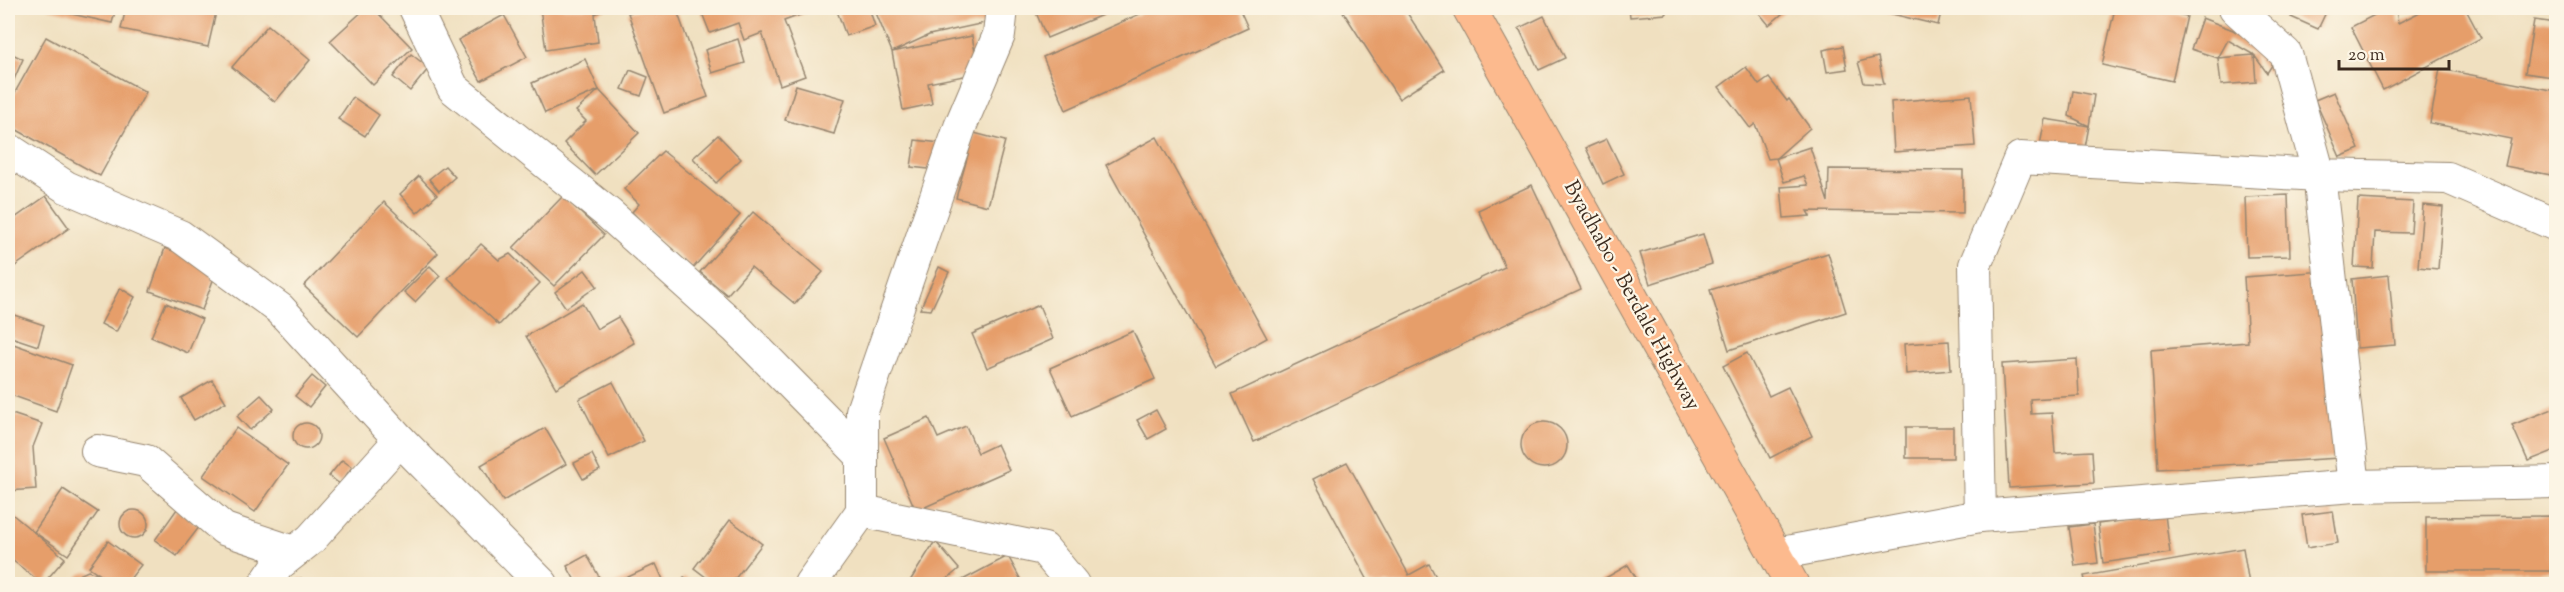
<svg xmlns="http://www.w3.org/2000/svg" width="2564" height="592" viewBox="0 0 2564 592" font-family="'Sorts Mill Goudy',serif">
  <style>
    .building { fill: #e69e6a }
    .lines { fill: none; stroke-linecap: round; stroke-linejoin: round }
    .minor-casing { stroke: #96856f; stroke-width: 34 }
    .primary-casing { stroke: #96856f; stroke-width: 35 }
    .minor { stroke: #fff; stroke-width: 32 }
    .primary { stroke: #fcba8e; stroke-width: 33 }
    .labels { text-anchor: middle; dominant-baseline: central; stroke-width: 4.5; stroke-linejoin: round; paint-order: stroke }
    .street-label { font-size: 21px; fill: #3b2a1e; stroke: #fcf5e5 }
  </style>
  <rect width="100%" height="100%" fill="#fcf5e5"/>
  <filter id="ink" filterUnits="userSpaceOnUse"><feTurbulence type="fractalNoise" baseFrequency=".0167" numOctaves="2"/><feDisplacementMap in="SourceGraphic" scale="12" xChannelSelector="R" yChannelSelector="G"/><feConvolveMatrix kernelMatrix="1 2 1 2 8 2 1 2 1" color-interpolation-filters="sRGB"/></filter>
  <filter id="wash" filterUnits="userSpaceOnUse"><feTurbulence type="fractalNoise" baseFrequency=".008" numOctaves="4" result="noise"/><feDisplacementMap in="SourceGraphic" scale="24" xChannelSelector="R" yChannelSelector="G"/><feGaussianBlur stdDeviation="1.35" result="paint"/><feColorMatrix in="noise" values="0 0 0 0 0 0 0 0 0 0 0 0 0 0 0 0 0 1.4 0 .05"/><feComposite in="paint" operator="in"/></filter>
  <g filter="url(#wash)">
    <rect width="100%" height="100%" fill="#f0e0c0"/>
    <g id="blocks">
      <g class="building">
        <path d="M 8,8 L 15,8 L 8,31 Z"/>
        <path d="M 49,8 L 116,8 L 112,23 L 49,9 Z"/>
        <path d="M 126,8 L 217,8 L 208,47 L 121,29 Z"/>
        <path d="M 366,8 L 373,8 L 412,48 L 373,85 L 330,41 Z"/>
        <path d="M 540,8 L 608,8 L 595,14 L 598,42 L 546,50 Z"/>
        <path d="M 644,8 L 676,8 L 708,97 L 664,113 L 628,13 Z"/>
        <path d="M 700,8 L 819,8 L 784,21 L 805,76 L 780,85 L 762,33 L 744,40 L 738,23 L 710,33 Z"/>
        <path d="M 836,8 L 869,8 L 875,26 L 846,36 Z"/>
        <path d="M 874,8 L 991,8 L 994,21 L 929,35 L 892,52 L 972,36 L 979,73 L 928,83 L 932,104 L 903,110 L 892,52 Z"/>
        <path d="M 1034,8 L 1119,8 L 1047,38 Z"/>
        <path d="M 1153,8 L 1239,8 L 1248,28 L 1066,110 L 1043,57 Z"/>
        <path d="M 1347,8 L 1404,8 L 1444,70 L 1399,99 L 1342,10 Z"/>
        <path d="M 1629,8 L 1665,8 L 1666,14 L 1630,17 Z"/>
        <path d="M 1755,8 L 1789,8 L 1769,25 Z"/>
        <path d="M 1890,8 L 1942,8 L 1938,25 L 1888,13 Z"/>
        <path d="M 2115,8 L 2148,8 L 2187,16 L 2172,81 L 2102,65 Z"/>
        <path d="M 2300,8 L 2328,8 L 2318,29 L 2291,17 Z"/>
        <path d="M 2388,8 L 2396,8 L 2398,23 L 2428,8 L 2465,8 L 2481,38 L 2383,90 L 2351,27 Z"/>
        <path d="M 504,15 L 527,57 L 481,81 L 458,40 Z"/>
        <path d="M 1544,16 L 1565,58 L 1539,70 L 1519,28 Z"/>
        <path d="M 2202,18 L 2233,30 L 2278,56 L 2267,73 L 2254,55 L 2256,82 L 2221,85 L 2218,58 L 2254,55 L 2228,40 L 2218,58 L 2191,49 Z"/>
        <path d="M 2534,20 L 2556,23 L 2556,52 L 2553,77 L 2525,73 Z"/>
        <path d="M 268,25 L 310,60 L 275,102 L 232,67 Z"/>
        <path d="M 46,37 L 146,92 L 100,176 L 8,125 L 8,105 Z"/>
        <path d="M 738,39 L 745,63 L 712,73 L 705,50 Z"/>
        <path d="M 1843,46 L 1847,69 L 1827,72 L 1823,50 Z"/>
        <path d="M 8,52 L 23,59 L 8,93 Z"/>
        <path d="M 411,54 L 429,68 L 410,91 L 393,77 Z"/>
        <path d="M 1878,57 L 1884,84 L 1864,83 L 1858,62 Z"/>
        <path d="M 585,59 L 599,90 L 545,113 L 532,83 Z"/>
        <path d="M 1746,67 L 1759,85 L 1769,78 L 1787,101 L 1789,99 L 1810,128 L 1776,158 L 1768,159 L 1755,124 L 1750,128 L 1719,87 Z"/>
        <path d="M 2440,69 L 2556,91 L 2556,176 L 2505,166 L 2511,139 L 2430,123 Z"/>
        <path d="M 630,70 L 648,77 L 641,96 L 622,89 Z"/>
        <path d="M 796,85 L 845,99 L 834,134 L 785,120 Z"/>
        <path d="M 599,90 L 639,133 L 595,175 L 564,143 L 586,121 L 576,111 Z"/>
        <path d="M 2073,91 L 2094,95 L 2089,126 L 2069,116 Z"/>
        <path d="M 2334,92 L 2359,149 L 2340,157 L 2315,100 Z"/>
        <path d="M 1971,95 L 1975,146 L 1894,152 L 1891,102 Z"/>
        <path d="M 353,97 L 379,115 L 365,136 L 338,119 Z"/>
        <path d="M 2045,119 L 2089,126 L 2084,153 L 2040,145 Z"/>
        <path d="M 974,133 L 1005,141 L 988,206 L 956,198 Z"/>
        <path d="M 718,135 L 741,159 L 716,183 L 693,158 Z"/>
        <path d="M 1157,137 L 1267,338 L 1216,366 L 1106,165 Z"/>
        <path d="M 1607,139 L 1624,174 L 1603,184 L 1586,148 Z"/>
        <path d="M 915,140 L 940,143 L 937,170 L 911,167 Z"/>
        <path d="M 1810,147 L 1828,202 L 1829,169 L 1963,170 L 1963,213 L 1807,211 L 1810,216 L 1784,218 L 1781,187 L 1808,185 L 1804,176 L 1784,182 L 1776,158 Z"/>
        <path d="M 663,151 L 740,215 L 693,268 L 650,231 L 632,212 L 639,204 L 624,189 Z"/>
        <path d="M 445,166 L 455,177 L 439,191 L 429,179 Z"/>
        <path d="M 419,176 L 437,195 L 417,213 L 400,194 Z"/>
        <path d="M 1532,185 L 1581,289 L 1254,442 L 1232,394 L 1505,267 L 1478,210 Z"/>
        <path d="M 2288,195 L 2290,256 L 2247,257 L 2245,197 Z"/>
        <path d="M 46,196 L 69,228 L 11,269 L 8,264 L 8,223 Z"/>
        <path d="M 563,196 L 604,235 L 554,286 L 513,248 Z"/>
        <path d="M 2358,199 L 2413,202 L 2411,233 L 2375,232 L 2373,268 L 2354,267 Z"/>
        <path d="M 384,202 L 438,253 L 358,337 L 304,286 Z"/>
        <path d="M 2423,205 L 2443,207 L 2438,269 L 2418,267 Z"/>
        <path d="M 753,212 L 823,272 L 795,304 L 751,267 L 727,295 L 700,272 Z"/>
        <path d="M 1703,234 L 1712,264 L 1650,284 L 1640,253 Z"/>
        <path d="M 481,244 L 499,260 L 510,254 L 540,283 L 499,325 L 448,278 Z"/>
        <path d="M 165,248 L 218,267 L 202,310 L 150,291 Z"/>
        <path d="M 1828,253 L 1846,312 L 1729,350 L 1710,290 Z"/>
        <path d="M 430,266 L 440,276 L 415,302 L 404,292 Z"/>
        <path d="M 939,267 L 949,272 L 931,310 L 920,309 Z"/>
        <path d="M 585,270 L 597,286 L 566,308 L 555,292 Z"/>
        <path d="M 2325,271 L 2339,458 L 2158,469 L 2151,350 L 2248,342 L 2244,277 Z"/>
        <path d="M 2389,275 L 2395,345 L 2357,348 L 2352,279 Z"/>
        <path d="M 120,288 L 135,297 L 116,332 L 101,324 Z"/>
        <path d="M 166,303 L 202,319 L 188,353 L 151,337 Z"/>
        <path d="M 582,303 L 597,329 L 618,317 L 634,343 L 556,388 L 526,336 Z"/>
        <path d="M 1039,305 L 1053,339 L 987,368 L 972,334 Z"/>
        <path d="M 8,313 L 44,325 L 38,346 L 8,336 Z"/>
        <path d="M 1133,331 L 1155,379 L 1072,416 L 1050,368 Z"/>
        <path d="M 1949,341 L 1951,370 L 1906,374 L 1904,344 Z"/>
        <path d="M 8,342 L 72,365 L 56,411 L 8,394 Z"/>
        <path d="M 1747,353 L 1769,396 L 1788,387 L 1812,436 L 1770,458 L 1723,366 Z"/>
        <path d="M 2077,359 L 2079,396 L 2030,399 L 2031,414 L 2052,413 L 2055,453 L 2092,451 L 2094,483 L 2009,488 L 2002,364 Z"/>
        <path d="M 312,376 L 325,387 L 309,407 L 295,396 Z"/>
        <path d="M 212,380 L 226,402 L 194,420 L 181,398 Z"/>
        <path d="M 613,382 L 644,441 L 609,458 L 579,399 Z"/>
        <path d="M 261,395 L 274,409 L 250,430 L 237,416 Z"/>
        <path d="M 2555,408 L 2556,450 L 2528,461 L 2512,425 Z"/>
        <path d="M 1156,410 L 1166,429 L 1148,439 L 1137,420 Z"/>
        <path d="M 12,414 L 42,424 L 33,447 L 36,489 L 8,491 L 8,427 Z"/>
        <path d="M 929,418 L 938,438 L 966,426 L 978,453 L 997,444 L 1009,470 L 916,511 L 884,438 Z"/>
        <circle cx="1544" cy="445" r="23"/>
        <circle cx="306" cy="436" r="13"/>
        <rect x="1906" y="427" width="47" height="31"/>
        <path d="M 236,428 L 288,465 L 255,512 L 203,476 Z"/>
        <path d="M 545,428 L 566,464 L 503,501 L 481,465 Z"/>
        <path d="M 592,454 L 600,470 L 583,479 L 574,463 Z"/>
        <path d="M 342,460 L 352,467 L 340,484 L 329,476 Z"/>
        <path d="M 1347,462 L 1409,575 L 1429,564 L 1440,584 L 1370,584 L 1313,479 Z"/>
        <path d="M 63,489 L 98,512 L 68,555 L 34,532 Z"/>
        <path d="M 177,509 L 200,526 L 177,556 L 155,540 Z"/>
        <circle cx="134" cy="524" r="14"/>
        <path d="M 2333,511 L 2338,543 L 2307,548 L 2302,515 Z"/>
        <path d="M 12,514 L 65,558 L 43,584 L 8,557 L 8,519 Z"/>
        <path d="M 2165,515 L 2170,553 L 2103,563 L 2098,524 Z"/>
        <path d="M 2556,516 L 2556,571 L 2426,571 L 2426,517 Z"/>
        <path d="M 730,520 L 762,544 L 731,584 L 715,584 L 694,568 Z"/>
        <path d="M 2093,524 L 2098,563 L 2075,566 L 2069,527 Z"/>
        <path d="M 108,541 L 141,565 L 126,584 L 114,584 L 89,567 Z"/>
        <path d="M 935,541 L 959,569 L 941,584 L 913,584 L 910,581 Z"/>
        <path d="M 2243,548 L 2249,584 L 2086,584 L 2084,576 Z"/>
        <path d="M 587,555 L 603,584 L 577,584 L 567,566 Z"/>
        <path d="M 1008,556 L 1023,584 L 955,584 Z"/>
        <path d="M 656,564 L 665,584 L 613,584 Z"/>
        <path d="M 1628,565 L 1640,584 L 1595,584 Z"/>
        <path d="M 88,571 L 97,574 L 102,584 L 75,584 L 79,575 Z"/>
        <path d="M 684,577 L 695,584 L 679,584 Z"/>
        <path d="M 301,578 L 310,584 L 296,584 Z"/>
        <path d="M 1543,579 L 1546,584 L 1533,584 Z"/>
      </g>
    </g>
  </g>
  <g filter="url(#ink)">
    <use href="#blocks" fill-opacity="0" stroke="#96856f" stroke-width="1.5"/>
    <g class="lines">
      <g class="minor-casing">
        <g id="minor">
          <path d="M 415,8 L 453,88 L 609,214 L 736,328 L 862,456"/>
          <path d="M 2235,8 L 2286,54 L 2319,175 L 2448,178 L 2556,225"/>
          <path d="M 8,149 L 66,187 L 180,236 L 280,309 L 400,440 L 542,584"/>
          <path d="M 97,451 L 146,461 L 224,529 L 293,552"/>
          <path d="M 862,511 L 1044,549 L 1073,584"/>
          <path d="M 1980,516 L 1975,265 L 2020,158 L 2319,175 L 2354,486"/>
          <path d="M 1776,554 L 1980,516 L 2354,486 L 2556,482"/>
          <path d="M 265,584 L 278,565 L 311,539 L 400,440"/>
          <path d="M 810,584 L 862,511 L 862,411 L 960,127 L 999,35 L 1002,8"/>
        </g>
      </g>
      <g class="primary-casing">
        <path id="primary" d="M 1469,8 L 1792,584"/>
      </g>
      <use href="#minor" class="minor"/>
      <use href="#primary" class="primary"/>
    </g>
  </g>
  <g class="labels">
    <g class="street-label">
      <text transform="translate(1631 296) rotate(61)">Byadhabo - Berdale Highway</text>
    </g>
  </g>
  <rect width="2564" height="592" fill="none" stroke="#fcf5e5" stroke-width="30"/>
  <path d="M2339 60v9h110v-9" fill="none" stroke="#3b2a1e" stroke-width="3"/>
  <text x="2348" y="60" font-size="18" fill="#3b2a1e" stroke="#fcf5e5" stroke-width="4.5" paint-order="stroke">20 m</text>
</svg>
